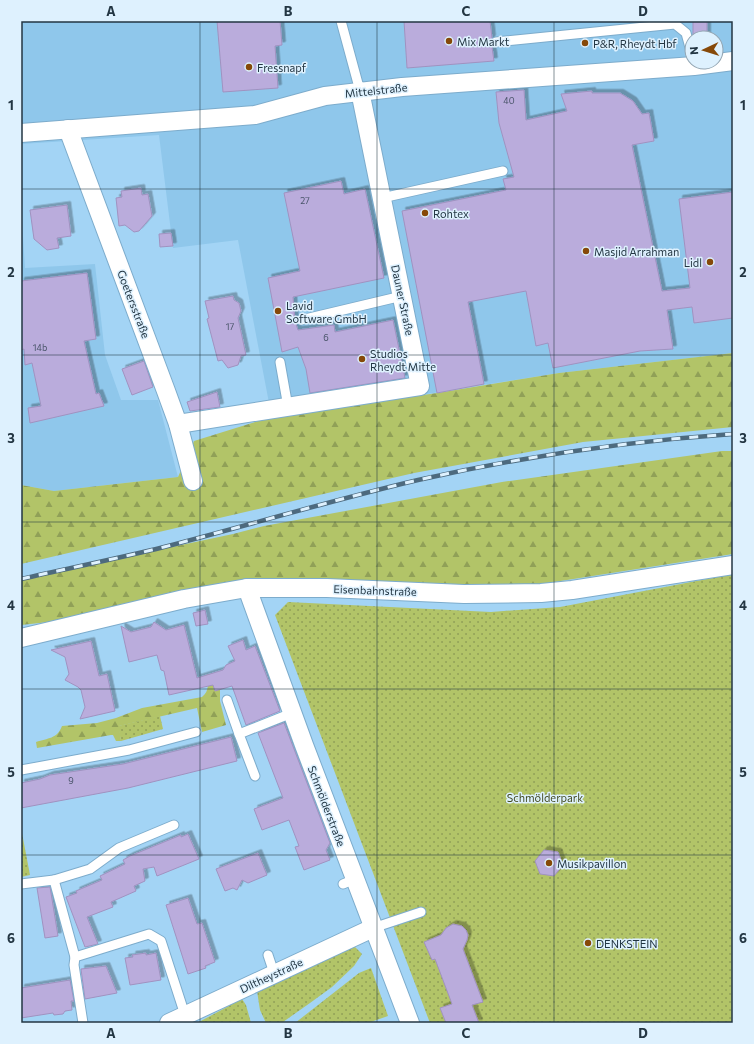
<svg xmlns="http://www.w3.org/2000/svg" width="754" height="1044" viewBox="0 0 754 1044" font-family="Commissioner,sans-serif">
  <style>
    .built { fill: #8fc7eb; fill-rule: evenodd }
    .green { fill: url(#green-dots) }
    .forest { fill: url(#forest-firs) }
    .building { fill: #baacdc; stroke: #a092c0; filter: url(#shadow) }
    .lines { fill: none; stroke-linecap: round; stroke-linejoin: round }
    .lane-casing { stroke: #7daccc; stroke-width: 11 }
    .street-casing { stroke: #7daccc; stroke-width: 20 }
    .lane { stroke: #fff; stroke-width: 9 }
    .street { stroke: #fff; stroke-width: 18 }
    .rail-casing { stroke: #4d6a7e; stroke-width: 4.5 }
    .rail { stroke: #def1fe; stroke-width: 3; stroke-dasharray: 9; stroke-linecap: butt }
    .grid { fill: none; stroke: #233643; stroke-width: 1; stroke-opacity: 0.55 }
    .poi-dot { fill: #864909; stroke: #def1fe; stroke-width: 1.5 }
    .labels { text-anchor: middle; dominant-baseline: central; stroke-width: 3; stroke-linejoin: round; paint-order: stroke }
    .number-label { font-size: 9px; fill: #495469 }
    .poi-label { font-size: 11px; fill: #233643; stroke: #def1fe; text-anchor: start }
    .street-label { font-size: 11px; fill: #233643; stroke: #def1fe }
    .park-label { font-size: 11px; fill: #424a20; stroke: #def1fe }
    .neatline { fill: none; stroke: #233643; stroke-width: 1.5 }
    .grid-label { font-size: 13px; text-anchor: middle; font-weight: bold; fill: #233643 }
  </style>
  <defs>
    <pattern id="green-dots" width="8" height="8" patternUnits="userSpaceOnUse"><rect width="8" height="8" fill="#b2c468"/><path d="M2 2h.1M6 6h.1" fill="none" stroke="#90a057" stroke-width="1.8" stroke-linecap="round"/></pattern>
    <pattern id="forest-firs" width="22" height="20" patternUnits="userSpaceOnUse"><rect width="22" height="20" fill="#b2c468"/><path d="M5 1l3.5 6h-7zM16 11l3.5 6h-7z" fill="#90a057"/></pattern>
    <filter id="shadow"><feDropShadow dx="3.5" dy="-3.5" stdDeviation="0" flood-color="#0004"/></filter>
  </defs>
  <rect width="100%" height="100%" fill="#a3d4f5"/>
  <g class="built">
    <path d="M 21,21 L 733,21 L 733,353 L 559,373 L 414,396 L 269,403 L 238,240 L 173,248 L 159,135 L 21,144 ZM 692,38 L 716,38 L 716,62 L 692,62 Z"/>
    <path d="M 21,206 L 25,268 L 95,264 L 105,355 L 121,400 L 158,400 L 178,477 L 54,491 L 21,485 Z"/>
  </g>
  <g class="green">
    <path d="M 733,574 L 733,1023 L 430,1023 L 275,615 L 288,602 L 491,612 L 560,607 Z"/>
    <path d="M 160,716 L 163,729 L 121,741 L 118,726 Z"/>
    <path d="M 21,828 L 30,875 L 21,877 Z"/>
    <path d="M 353,945 L 362,954 L 354,966 L 332,987 L 310,1003 L 283,1022 L 266,1023 L 260,1010 L 257,991 Z"/>
    <path d="M 371,968 L 388,1016 L 368,1023 L 295,1023 L 359,973 Z"/>
    <path d="M 242,999 L 246,1005 L 251,1023 L 197,1023 Z"/>
  </g>
  <g class="forest">
    <path d="M 733,353 L 733,427 L 583,442 L 414,473 L 21,564 L 21,485 L 54,491 L 178,477 L 194,441 L 274,416 L 437,393 L 559,373 Z"/>
    <path d="M 722,451 L 733,451 L 733,554 L 535,585 L 249,581 L 67,620 L 21,625 L 21,579 L 233,534 L 264,526 L 502,482 Z"/>
    <path d="M 210,674 L 215,690 L 220,690 L 220,701 L 226,725 L 202,732 L 197,708 L 119,726 L 121,741 L 116,741 L 113,735 L 111,735 L 37,748 L 36,742 C 48,738 57,739 62,726 L 97,723 L 116,718 L 142,708 L 202,697 C 210,690 208,684 206,675 Z"/>
  </g>
  <g class="building">
    <path d="M 217,21 L 280,21 L 282,45 L 275,46 L 278,88 L 223,92 Z"/>
    <path d="M 404,21 L 490,21 L 492,38 L 490,42 L 492,47 L 494,61 L 407,68 Z"/>
    <rect x="693" y="21" width="14" height="16"/>
    <path d="M 524,90 L 526,120 L 567,111 L 561,94 L 592,91 L 592,93 L 620,93 L 633,101 L 642,114 L 649,113 L 654,141 L 632,145 L 662,291 L 690,288 L 679,199 L 733,192 L 733,318 L 694,323 L 692,307 L 667,310 L 673,349 L 640,351 L 553,368 L 548,343 L 536,346 L 526,291 L 468,302 L 484,384 L 437,393 L 402,211 L 506,190 L 503,179 L 514,177 L 499,123 L 496,92 Z"/>
    <path d="M 341,181 L 344,194 L 365,189 L 384,278 L 293,297 L 295,321 L 298,330 L 334,325 L 335,332 L 393,320 L 405,378 L 310,393 L 306,369 L 298,347 L 282,352 L 268,278 L 300,271 L 284,193 Z"/>
    <path d="M 141,188 L 142,195 L 148,194 L 152,216 L 139,231 L 134,232 L 125,225 L 119,226 L 116,198 L 122,197 L 121,191 Z"/>
    <path d="M 67,205 L 71,236 L 57,238 L 59,248 L 47,250 L 34,239 L 30,210 Z"/>
    <path d="M 171,233 L 173,246 L 160,247 L 159,234 Z"/>
    <path d="M 87,273 L 96,339 L 84,341 L 96,394 L 99,393 L 104,406 L 30,423 L 28,408 L 41,406 L 32,363 L 25,365 L 24,349 L 21,350 L 21,281 Z"/>
    <path d="M 233,296 L 234,300 L 239,303 L 241,311 L 238,318 L 246,355 L 241,356 L 238,365 L 228,368 L 222,360 L 218,361 L 207,319 L 209,318 L 205,301 Z"/>
    <path d="M 144,361 L 153,387 L 132,395 L 122,369 Z"/>
    <path d="M 217,392 L 220,407 L 190,411 L 187,402 Z"/>
    <path d="M 205,610 L 208,624 L 196,626 L 193,613 Z"/>
    <path d="M 154,622 L 166,630 L 184,625 L 197,678 L 223,670 L 226,665 L 235,661 L 228,646 L 243,640 L 246,650 L 255,646 L 280,711 L 246,725 L 232,686 L 215,691 L 213,685 L 169,695 L 164,671 L 161,670 L 157,655 L 129,662 L 121,626 L 131,632 L 151,627 Z"/>
    <path d="M 91,641 L 99,676 L 107,674 L 115,711 L 80,719 L 85,707 L 81,690 L 78,687 L 65,680 L 69,674 L 65,657 L 51,650 Z"/>
    <path d="M 284,723 L 330,843 L 326,850 L 330,860 L 304,870 L 295,847 L 299,846 L 289,820 L 262,830 L 254,809 L 283,798 L 258,733 Z"/>
    <path d="M 231,737 L 237,761 L 128,788 L 21,808 L 21,783 L 40,779 L 50,775 L 123,764 Z"/>
    <path d="M 188,834 L 199,859 L 157,876 L 154,867 L 143,869 L 145,881 L 134,886 L 136,891 L 111,902 L 113,907 L 87,917 L 98,944 L 85,947 L 66,897 L 77,893 L 76,891 L 83,888 L 102,880 L 100,876 L 125,864 L 123,860 L 130,856 L 181,835 L 181,837 Z"/>
    <path d="M 544,850 L 558,852 L 563,865 L 554,876 L 540,874 L 535,861 Z"/>
    <path d="M 258,853 L 267,875 L 248,883 L 242,880 L 237,890 L 233,888 L 225,891 L 216,869 Z"/>
    <path d="M 50,887 L 58,936 L 45,938 L 37,888 Z"/>
    <path d="M 188,898 L 197,924 L 202,923 L 215,962 L 205,966 L 206,968 L 188,974 L 166,905 Z"/>
    <path d="M 453,924 L 462,926 L 466,930 L 468,935 L 467,940 L 463,949 L 483,1002 L 472,1005 L 479,1023 L 446,1023 L 440,1008 L 452,1004 L 435,959 L 432,960 L 424,942 L 441,935 L 446,928 Z"/>
    <path d="M 146,953 L 146,955 L 156,953 L 161,980 L 130,985 L 125,958 L 133,957 L 132,955 Z"/>
    <path d="M 106,966 L 117,993 L 85,999 L 81,969 Z"/>
    <path d="M 70,980 L 74,1001 L 71,1001 L 72,1010 L 65,1011 L 63,1014 L 54,1015 L 53,1013 L 21,1018 L 21,988 Z"/>
  </g>
  <g class="lines">
    <g class="lane-casing">
      <g id="lane">
        <path d="M 341,21 L 360,91"/>
        <path d="M 496,42 L 675,24 L 686,33 L 692,55"/>
        <path d="M 382,198 L 503,171"/>
        <path d="M 301,320 L 402,296"/>
        <path d="M 280,362 L 288,407"/>
        <path d="M 227,700 L 239,734"/>
        <path d="M 21,770 L 129,750 L 196,732"/>
        <path d="M 255,776 L 239,734 L 292,713"/>
        <path d="M 21,884 L 54,880"/>
        <path d="M 343,884 L 355,879"/>
        <path d="M 373,928 L 421,912"/>
        <path d="M 268,955 L 274,973"/>
        <path d="M 75,957 L 54,880 L 90,869 L 119,848 L 174,825"/>
        <path d="M 83,1023 L 74,965 L 75,957 L 149,934 L 161,941 L 185,1015"/>
      </g>
    </g>
    <g class="street-casing">
      <g id="street">
        <path d="M 68,129 L 166,391 L 178,424 L 193,481"/>
        <path d="M 21,133 L 255,115 L 325,96 L 402,87 L 694,66 L 733,61"/>
        <path d="M 178,424 L 420,386 L 360,91"/>
        <path d="M 247,588 L 304,745 L 410,1023"/>
        <path d="M 21,638 L 184,599 L 247,588 L 327,588 L 464,594 L 541,593 L 572,590 L 733,565"/>
        <path d="M 169,1023 L 373,928"/>
      </g>
    </g>
    <use href="#lane" class="lane"/>
    <use href="#street" class="street"/>
    <g class="rail-casing">
      <path id="rail" d="M 21,579 C 69,568 116,559 164,547 C 249,525 333,500 418,480 C 521,457 628,441 733,434"/>
    </g>
    <use href="#rail" class="rail"/>
  </g>
  <path class="grid" d="M 200,21 L 200,1023M 377,21 L 377,1023M 554,21 L 554,1023M 21,189 L 733,189M 21,355 L 733,355M 21,522 L 733,522M 21,689 L 733,689M 21,855 L 733,855"/>
  <g class="poi-dot">
    <circle cx="449" cy="41" r="4"/>
    <circle cx="585" cy="43" r="4"/>
    <circle cx="249" cy="67" r="4"/>
    <circle cx="425" cy="213" r="4"/>
    <circle cx="586" cy="251" r="4"/>
    <circle cx="710" cy="262" r="4"/>
    <circle cx="278" cy="311" r="4"/>
    <circle cx="362" cy="359" r="4"/>
    <circle cx="549" cy="863" r="4"/>
    <circle cx="588" cy="943" r="4"/>
  </g>
  <g class="labels">
    <g class="number-label">
      <text x="509" y="100">40</text>
      <text x="305" y="200">27</text>
      <text x="230" y="326">17</text>
      <text x="326" y="337">6</text>
      <text x="40" y="347">14b</text>
      <text x="71" y="780">9</text>
    </g>
    <g class="poi-label">
      <text x="457" y="41">Mix Markt</text>
      <text x="593" y="43">P&amp;R, Rheydt Hbf</text>
      <text x="257" y="67">Fressnapf</text>
      <text x="433" y="213">Rohtex</text>
      <text x="594" y="251">Masjid Arrahman</text>
      <text x="702" y="262" text-anchor="end">Lidl</text>
      <text x="286" y="305">Lavid<tspan x="286" dy="13">Software GmbH</tspan></text>
      <text x="370" y="353">Studios<tspan x="370" dy="13">Rheydt Mitte</tspan></text>
      <text x="557" y="863">Musikpavillon</text>
      <text x="596" y="943">DENKSTEIN</text>
    </g>
    <g class="street-label">
      <text transform="translate(376 90) rotate(-6)">Mittelstraße</text>
      <text transform="translate(403 300) rotate(78)">Dauner Straße</text>
      <text transform="translate(134 304) rotate(69)">Goetersstraße</text>
      <text transform="translate(375 590) rotate(2)">Eisenbahnstraße</text>
      <text transform="translate(327 806) rotate(69)">Schmölderstraße</text>
      <text transform="translate(271 975) rotate(-25)">Diltheystraße</text>
    </g>
    <g class="park-label">
      <text x="545" y="797">Schmölderpark</text>
    </g>
  </g>
  <rect width="754" height="1044" fill="none" stroke="#def1fe" stroke-width="44"/>
  <g transform="translate(704 50) rotate(266)"><circle r="19" fill="#def1fe" stroke="#93a6b3"/>
  <path d="M0-3L7 15L0 10L-7 15Z" fill="#864909"/>
  <text y="-6" font-size="11" font-weight="bold" text-anchor="middle" fill="#233643">N</text>
  </g>
  <rect x="22" y="22" width="710" height="1000" class="neatline"/>
  <g class="grid-label">
    <text x="111" y="16">A</text>
    <text x="288" y="16">B</text>
    <text x="466" y="16">C</text>
    <text x="643" y="16">D</text>
    <text x="11" y="110">1</text>
    <text x="743" y="110">1</text>
    <text x="11" y="277">2</text>
    <text x="743" y="277">2</text>
    <text x="11" y="443">3</text>
    <text x="743" y="443">3</text>
    <text x="11" y="610">4</text>
    <text x="743" y="610">4</text>
    <text x="11" y="777">5</text>
    <text x="743" y="777">5</text>
    <text x="11" y="943">6</text>
    <text x="743" y="943">6</text>
    <text x="111" y="1038">A</text>
    <text x="288" y="1038">B</text>
    <text x="466" y="1038">C</text>
    <text x="643" y="1038">D</text>
  </g>
</svg>
